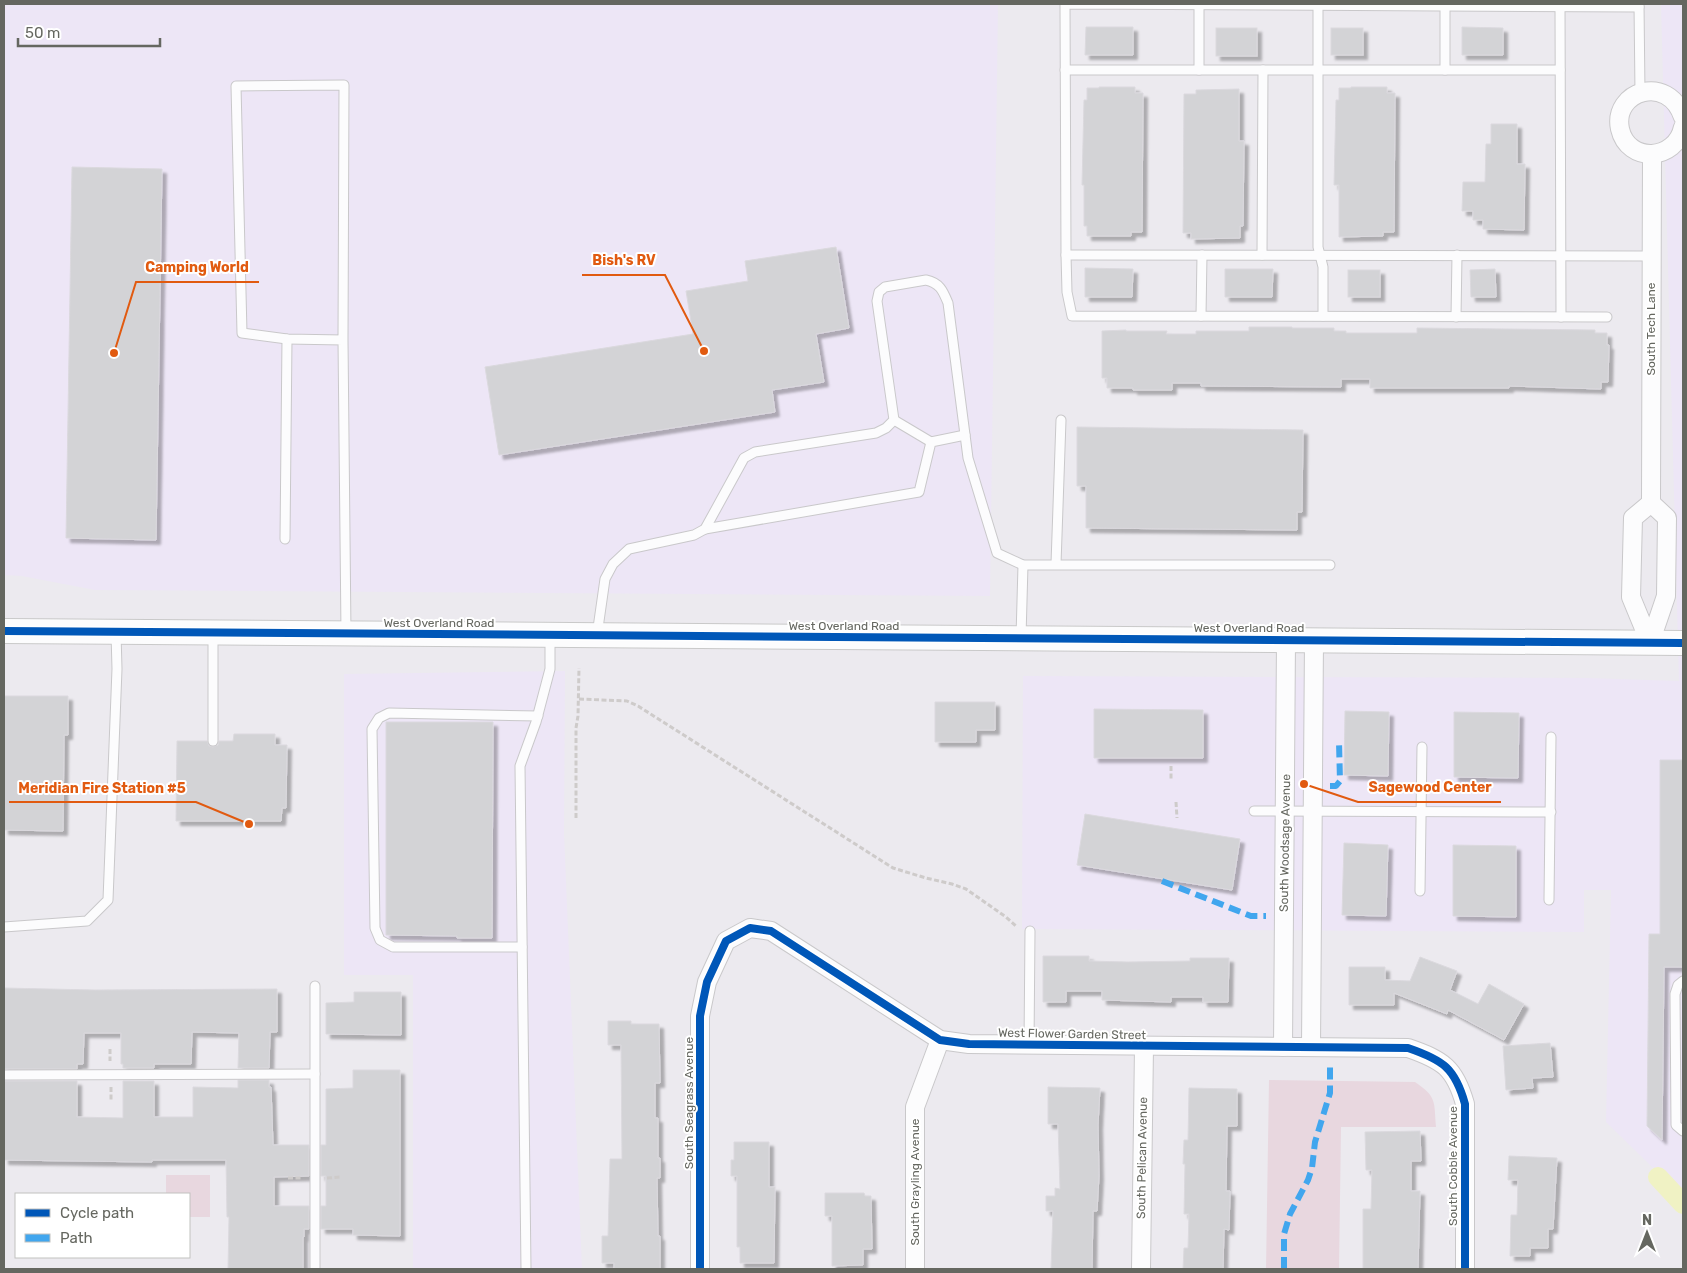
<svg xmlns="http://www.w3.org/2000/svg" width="1687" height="1273" viewBox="0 0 1687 1273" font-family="Rubik,sans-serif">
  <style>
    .commercial { fill: #ede6f6 }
    .green { fill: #e8d7df }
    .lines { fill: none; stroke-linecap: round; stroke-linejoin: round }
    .canal { stroke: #f0f2c4; stroke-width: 20 }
    .building { fill: #d3d3d6; stroke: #dbd9de; filter: url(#shadow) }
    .lane-casing { stroke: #c9c8ca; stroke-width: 11 }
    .street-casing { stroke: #c9c8ca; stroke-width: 20 }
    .secondary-casing { stroke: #c9c9c9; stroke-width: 26 }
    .path { stroke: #cecbca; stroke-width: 3; stroke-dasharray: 5 2.5; stroke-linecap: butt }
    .lane { stroke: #fcfcfd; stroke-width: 9 }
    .street { stroke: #fcfcfd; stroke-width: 18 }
    .secondary { stroke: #fcfcfd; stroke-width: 24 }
    .quiet { stroke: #41a6ee; stroke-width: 6; stroke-dasharray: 12 6; stroke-linecap: butt }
    .cycleway-casing { stroke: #fff; stroke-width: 11 }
    .cycleway { stroke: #0057b8; stroke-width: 8 }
    .labels { text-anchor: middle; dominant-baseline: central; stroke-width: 4; stroke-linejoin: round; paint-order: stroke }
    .street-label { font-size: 12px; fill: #656760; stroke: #fff }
    .leader { fill: none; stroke: #e15a10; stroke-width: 2 }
    .callout-dot { fill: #e15a10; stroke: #fff; stroke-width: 2 }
    .callout-label { font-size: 14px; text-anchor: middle; font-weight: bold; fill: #e15a10; stroke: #fff; stroke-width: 4; stroke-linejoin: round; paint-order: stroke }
  </style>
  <defs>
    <filter id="shadow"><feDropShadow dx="4.5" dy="4.5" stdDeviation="1" flood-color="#0004"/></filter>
  </defs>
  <rect width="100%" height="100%" fill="#eceaef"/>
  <g class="commercial">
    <path d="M 4,4 L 998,4 L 990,596 L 95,590 L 22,576 L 4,575 Z"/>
    <path d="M 1661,4 L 1683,4 L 1683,1197 L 1606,1122 L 1611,890 L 1584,890 L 1584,932 L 1022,929 L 1023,676 L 1587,678 L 1679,681 Z"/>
    <path d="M 565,671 L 564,833 L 582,1269 L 413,1269 L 413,975 L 344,975 L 344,674 Z"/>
  </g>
  <g class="green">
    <path d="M 1269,1080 L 1415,1082 C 1437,1097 1434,1101 1436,1127 L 1341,1127 L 1339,1269 L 1266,1269 Z"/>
    <path d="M 166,1175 L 210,1175 L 210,1217 L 189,1217 L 189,1194 L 166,1194 Z"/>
  </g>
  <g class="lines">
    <path class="canal" d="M 1658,1177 L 1683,1204"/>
  </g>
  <g class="building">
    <path d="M 1086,27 L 1133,27 L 1133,55 L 1085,55 Z"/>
    <path d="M 1462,27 L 1503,28 L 1503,55 L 1462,55 Z"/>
    <rect x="1216" y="28" width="41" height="28"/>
    <rect x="1331" y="28" width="32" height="27"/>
    <path d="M 1099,87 L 1135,87 L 1135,93 L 1143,93 L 1142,232 L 1131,232 L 1131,236 L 1087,236 L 1087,226 L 1084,226 L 1084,185 L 1082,185 L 1084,100 L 1087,100 L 1087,88 L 1099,88 Z"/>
    <path d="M 1351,87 L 1387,87 L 1387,93 L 1395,93 L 1394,232 L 1383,232 L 1383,236 L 1339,237 L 1339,185 L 1334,185 L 1336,100 L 1339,100 L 1339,88 L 1351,88 Z"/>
    <path d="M 1239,89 L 1239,141 L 1244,141 L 1243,226 L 1240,226 L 1240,238 L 1191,239 L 1191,233 L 1183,233 L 1184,94 L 1196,94 L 1196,90 Z"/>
    <path d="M 1491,124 L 1517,124 L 1517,164 L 1525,164 L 1524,230 L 1483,229 L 1483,220 L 1473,220 L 1473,211 L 1462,211 L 1463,182 L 1485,182 L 1486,144 L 1491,144 Z"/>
    <path d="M 72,167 L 162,169 L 156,540 L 66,538 Z"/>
    <path d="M 836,247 L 849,328 L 816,334 L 824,382 L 772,390 L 775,412 L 499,455 L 485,367 L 693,334 L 686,291 L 748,281 L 745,261 Z"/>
    <path d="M 1085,268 L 1133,269 L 1132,297 L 1085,297 Z"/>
    <path d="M 1225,269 L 1273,269 L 1272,297 L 1225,297 Z"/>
    <path d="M 1495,269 L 1496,297 L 1471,297 L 1470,270 Z"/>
    <rect x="1348" y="270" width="32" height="27"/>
    <path d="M 1249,327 L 1292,327 L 1292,328 L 1334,328 L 1334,331 L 1346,331 L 1346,333 L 1417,333 L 1417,328 L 1595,330 L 1595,333 L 1607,333 L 1607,345 L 1609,345 L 1608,382 L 1601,382 L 1601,389 L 1509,386 L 1509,388 L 1370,388 L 1370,379 L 1341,379 L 1341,387 L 1201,386 L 1201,383 L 1172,383 L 1172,390 L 1133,390 L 1133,388 L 1107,388 L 1107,378 L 1102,378 L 1102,331 L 1126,330 L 1126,331 L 1167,331 L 1166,334 L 1196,334 L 1196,331 L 1249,331 Z"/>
    <path d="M 1077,427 L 1303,430 L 1302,512 L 1297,512 L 1297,530 L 1086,528 L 1086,486 L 1077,486 Z"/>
    <path d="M 4,696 L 68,696 L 68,735 L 64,735 L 63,831 L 4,830 Z"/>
    <path d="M 935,702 L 995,702 L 995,730 L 976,730 L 976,742 L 935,742 Z"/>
    <path d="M 1094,709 L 1203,710 L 1203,758 L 1094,758 Z"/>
    <path d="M 1345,711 L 1389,712 L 1388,776 L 1344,775 Z"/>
    <path d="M 1454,712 L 1519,713 L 1518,778 L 1454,777 Z"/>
    <path d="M 386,722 L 493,722 L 492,938 L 457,938 L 457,936 L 386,935 Z"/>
    <path d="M 234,734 L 275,734 L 275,745 L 287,745 L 286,808 L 282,808 L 281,821 L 176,821 L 177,741 L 207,741 L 209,746 L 213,747 L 218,745 L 219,741 L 233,741 Z"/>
    <path d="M 1660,760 L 1683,760 L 1683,967 L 1664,967 L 1662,1140 L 1647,1126 L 1649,934 L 1660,934 Z"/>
    <path d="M 1085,814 L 1240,839 L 1232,890 L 1077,865 Z"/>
    <path d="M 1344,843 L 1388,845 L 1386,916 L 1342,915 Z"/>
    <path d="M 1453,845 L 1516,846 L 1516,917 L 1453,916 Z"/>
    <path d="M 1043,956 L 1089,956 L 1089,961 L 1128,962 L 1190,961 L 1190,958 L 1229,958 L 1228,1002 L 1203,1002 L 1203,997 L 1171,997 L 1171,1002 L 1102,1000 L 1102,991 L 1066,991 L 1066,1002 L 1043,1002 Z"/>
    <path d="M 1420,957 L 1457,971 L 1450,990 L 1478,1004 L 1489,984 L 1524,1004 L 1504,1040 L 1448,1010 L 1447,1014 L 1394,993 L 1394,1005 L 1349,1005 L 1349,967 L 1385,967 L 1385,980 L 1410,981 Z"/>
    <path d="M 4,988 L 95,990 L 277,989 L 277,1032 L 270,1032 L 269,1068 L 238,1068 L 239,1033 L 192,1032 L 191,1064 L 154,1064 L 154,1068 L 123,1068 L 123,1064 L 121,1064 L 121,1033 L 84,1033 L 83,1064 L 77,1064 L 77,1069 L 4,1069 Z"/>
    <path d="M 354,992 L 401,992 L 401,1035 L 326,1034 L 326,1003 L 354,1002 Z"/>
    <path d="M 608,1021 L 631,1021 L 631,1024 L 659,1024 L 660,1083 L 655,1083 L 655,1118 L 658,1118 L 658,1158 L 660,1158 L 660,1178 L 657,1178 L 658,1236 L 660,1236 L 660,1269 L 614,1269 L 614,1263 L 602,1263 L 602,1236 L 608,1236 L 610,1159 L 622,1159 L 621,1045 L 608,1045 Z"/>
    <path d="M 1550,1043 L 1553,1077 L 1532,1078 L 1533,1088 L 1506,1090 L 1503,1046 Z"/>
    <path d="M 353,1070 L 400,1070 L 400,1236 L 353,1235 L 353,1229 L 321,1229 L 321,1206 L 326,1206 L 326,1176 L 321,1176 L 321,1145 L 326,1145 L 326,1089 L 353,1088 Z"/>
    <path d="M 238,1080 L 269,1080 L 269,1087 L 271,1087 L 273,1145 L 309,1145 L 309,1176 L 274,1177 L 274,1206 L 309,1206 L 309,1229 L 304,1229 L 304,1237 L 303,1237 L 303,1269 L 228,1269 L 229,1217 L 227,1217 L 226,1160 L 152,1160 L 152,1162 L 4,1160 L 4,1081 L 77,1081 L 77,1117 L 123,1118 L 123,1081 L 154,1081 L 154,1117 L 193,1117 L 193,1087 L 238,1088 Z"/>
    <path d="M 1048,1087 L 1100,1088 L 1098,1125 L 1099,1176 L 1097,1211 L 1093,1211 L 1092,1269 L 1051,1269 L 1053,1211 L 1046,1211 L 1046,1196 L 1055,1196 L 1055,1188 L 1060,1189 L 1058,1124 L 1048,1124 Z"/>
    <path d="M 1189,1088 L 1237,1089 L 1237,1126 L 1227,1126 L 1226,1191 L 1230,1191 L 1229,1230 L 1224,1229 L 1223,1269 L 1183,1269 L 1184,1248 L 1188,1248 L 1189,1214 L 1184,1214 L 1185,1164 L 1183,1164 L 1184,1140 L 1188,1140 Z"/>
    <path d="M 1420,1131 L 1421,1161 L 1411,1161 L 1411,1191 L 1420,1191 L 1418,1269 L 1363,1269 L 1363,1209 L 1371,1209 L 1372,1170 L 1366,1170 L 1365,1132 Z"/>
    <path d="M 734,1142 L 769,1142 L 769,1187 L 775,1187 L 774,1263 L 740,1263 L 740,1247 L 737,1247 L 737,1176 L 731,1176 L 731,1160 L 734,1160 Z"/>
    <path d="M 1509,1156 L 1557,1158 L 1553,1229 L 1548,1229 L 1548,1248 L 1530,1248 L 1530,1256 L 1510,1256 L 1511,1215 L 1517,1215 L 1518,1180 L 1508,1180 Z"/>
    <path d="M 825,1193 L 864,1193 L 865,1196 L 871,1196 L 872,1249 L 863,1249 L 863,1265 L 832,1266 L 832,1216 L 825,1216 Z"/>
  </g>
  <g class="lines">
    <g class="lane-casing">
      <g id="lane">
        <path d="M 1639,4 L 1640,93"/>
        <path d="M 1199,5 L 1199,70"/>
        <path d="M 1318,5 L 1318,247 L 1323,267 L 1323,316"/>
        <path d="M 1445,6 L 1445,70"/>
        <path d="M 1560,7 L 1561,317"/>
        <path d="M 1065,70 L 1560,70"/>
        <path d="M 1066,255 L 1652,256"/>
        <path d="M 1262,255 L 1263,70"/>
        <path d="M 1201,316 L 1202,255"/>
        <path d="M 1456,317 L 1457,255"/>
        <path d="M 1607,317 L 1072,316 L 1067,292 L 1066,255 L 1065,4 L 1639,7"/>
        <path d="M 343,340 L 287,339 L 242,333 L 236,86 L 344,85 L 343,340 L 346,633"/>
        <path d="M 894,420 L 931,442"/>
        <path d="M 705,529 L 919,492 L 931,442 L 965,435"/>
        <path d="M 285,539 L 287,339"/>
        <path d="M 1056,564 L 1061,420"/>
        <path d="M 213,633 L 213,741"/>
        <path d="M 597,635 L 605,579 L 613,564 L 629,549 L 694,535 L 705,529 L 744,458 L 755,452 L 876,433 L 886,428 L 894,420 L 877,301 L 879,292 L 885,287 L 926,280 C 940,283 943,291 948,303 L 968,458 L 997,553 L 1023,565 L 1330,565"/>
        <path d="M 1021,637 L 1023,565"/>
        <path d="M 1254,811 L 1551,812"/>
        <path d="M 1420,891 L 1422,747"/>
        <path d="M 1549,900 L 1551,737"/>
        <path d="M 4,927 L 87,921 L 108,900 L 117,669 L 116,633"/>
        <path d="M 522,947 L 393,947 L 380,940 L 375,928 L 372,729 L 379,718 L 389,713 L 538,716"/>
        <path d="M 1683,981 L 1678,985 L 1675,994 L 1676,1125 L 1683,1131"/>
        <path d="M 315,986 L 315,1269"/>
        <path d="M 1029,1045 L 1030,931"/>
        <path d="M 4,1075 L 315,1074"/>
        <path d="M 526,1269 L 520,766 L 536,722 L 550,669 L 550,635"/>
      </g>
    </g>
    <g class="street-casing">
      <g id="street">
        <path d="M 1683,117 C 1668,73 1612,91 1620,129 C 1628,164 1676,161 1683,127"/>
        <path d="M 1650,643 L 1666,596 L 1667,518 L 1651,503 L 1652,155"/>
        <path d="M 1650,643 L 1631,597 L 1633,518 L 1651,503"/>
        <path d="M 1283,1047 L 1286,640"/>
        <path d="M 1311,1047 L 1314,640"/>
        <path d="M 700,1269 L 700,1016 L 707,982 L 726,941 L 750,928 L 771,931 L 940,1040 L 969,1044 L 1408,1048 C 1443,1060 1455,1068 1465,1104 L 1465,1269"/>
        <path d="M 915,1269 L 915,1107 L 940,1040"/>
        <path d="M 1141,1269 L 1144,1047"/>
      </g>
    </g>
    <g class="secondary-casing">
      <path id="secondary" d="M 4,631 L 1683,643"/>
    </g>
    <g class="path">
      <path d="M 579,699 L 627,701 L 638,706 L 893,868 L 926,878 L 952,884 L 966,889 L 1006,917 L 1017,927"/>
      <path d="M 1171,766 L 1171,780"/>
      <path d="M 1176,802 L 1177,818"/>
      <path d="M 576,818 L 576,728 L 578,716 L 579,668"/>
      <path d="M 110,1049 L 110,1061"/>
      <path d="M 111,1087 L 111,1102"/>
      <path d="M 288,1178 L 303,1178"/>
      <path d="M 327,1178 L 341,1177"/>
    </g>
    <use href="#lane" class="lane"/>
    <use href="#street" class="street"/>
    <use href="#secondary" class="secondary"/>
    <g class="quiet">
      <path d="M 1330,786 L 1336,786 L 1340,781 L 1339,742"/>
      <path d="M 1162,881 L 1251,916 L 1266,916"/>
      <path d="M 1284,1269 L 1284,1234 L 1290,1214 L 1308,1180 L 1312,1168 L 1315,1142 L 1330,1093 L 1330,1063"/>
    </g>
    <g class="cycleway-casing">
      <g id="cycleway">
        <path d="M 4,631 L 1683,643"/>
        <path d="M 700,1269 L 700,1016 L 707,982 L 726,941 L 750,928 L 771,931 L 940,1040 L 969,1044 L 1408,1048 C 1443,1060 1455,1068 1465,1104 L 1465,1269"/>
      </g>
    </g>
    <use href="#cycleway" class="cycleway"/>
  </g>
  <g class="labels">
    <g class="street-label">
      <text transform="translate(1651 329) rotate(-90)">South Tech Lane</text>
      <text x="439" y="623">West Overland Road</text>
      <text x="844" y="626">West Overland Road</text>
      <text x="1249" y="628">West Overland Road</text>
      <text transform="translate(1285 843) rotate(-89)">South Woodsage Avenue</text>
      <text transform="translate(1072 1034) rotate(1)">West Flower Garden Street</text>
      <text transform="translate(689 1103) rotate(-90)">South Seagrass Avenue</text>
      <text transform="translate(1142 1158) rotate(-89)">South Pelican Avenue</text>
      <text transform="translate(1453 1166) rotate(-90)">South Cobble Avenue</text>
      <text transform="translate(915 1182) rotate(-90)">South Grayling Avenue</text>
    </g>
  </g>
  <path class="leader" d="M704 351L665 275H582M114 353L136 282H259M1304 784L1358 802H1501M249 824L196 802H9"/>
  <g class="callout-dot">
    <circle cx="704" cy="351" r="5"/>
    <circle cx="114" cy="353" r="5"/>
    <circle cx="1304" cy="784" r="5"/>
    <circle cx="249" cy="824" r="5"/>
  </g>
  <g class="callout-label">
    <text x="624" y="265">Bish's RV</text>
    <text x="197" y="272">Camping World</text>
    <text x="1430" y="792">Sagewood Center</text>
    <text x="102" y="793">Meridian Fire Station #5</text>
  </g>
  <rect width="1687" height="1273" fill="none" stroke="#656760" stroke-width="10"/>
  <rect x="15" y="1193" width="175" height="65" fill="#ffffff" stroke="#c1c2bf"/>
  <rect x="25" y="1209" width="25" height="8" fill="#0057b8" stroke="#c1c2bf"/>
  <text x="60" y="1218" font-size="15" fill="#656760">Cycle path</text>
  <rect x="25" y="1234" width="25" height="8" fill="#41a6ee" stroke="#c1c2bf"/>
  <text x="60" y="1243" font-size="15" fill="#656760">Path</text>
  <g transform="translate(1647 1233)" stroke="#ffffff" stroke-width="4" paint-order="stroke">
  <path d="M0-4L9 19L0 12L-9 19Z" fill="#656760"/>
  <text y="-8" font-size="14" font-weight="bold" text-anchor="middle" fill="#656760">N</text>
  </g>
  <path d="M18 38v8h142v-8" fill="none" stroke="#656760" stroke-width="2.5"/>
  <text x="25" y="38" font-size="15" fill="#656760" stroke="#ffffff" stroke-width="4" paint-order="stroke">50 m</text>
</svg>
